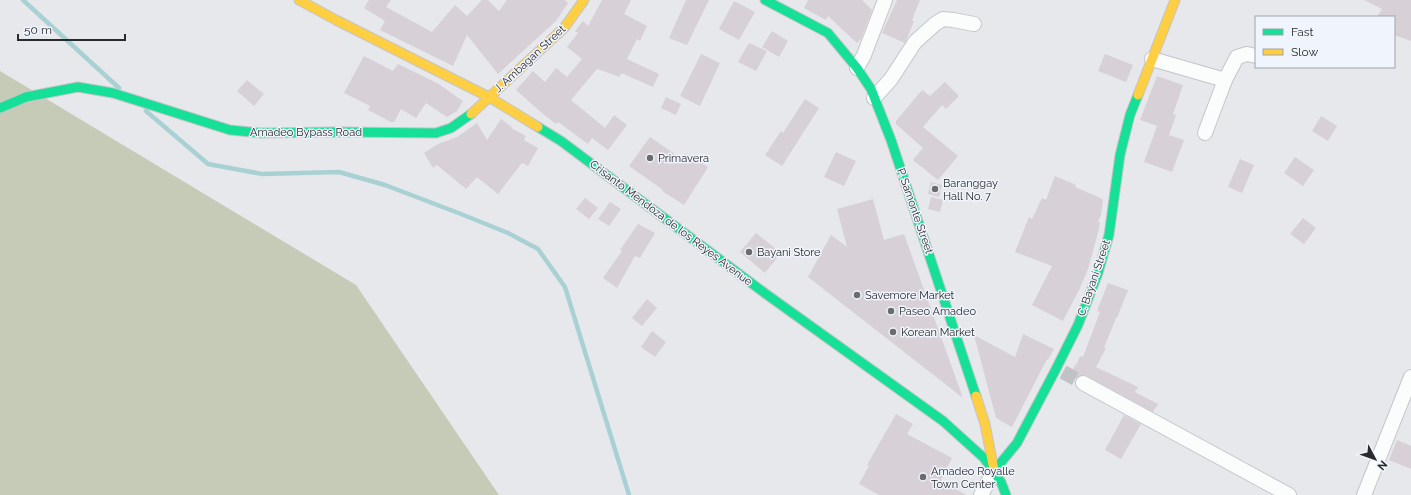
<svg xmlns="http://www.w3.org/2000/svg" width="1411" height="495" viewBox="0 0 1411 495" font-family="Raleway,sans-serif">
  <style>
    .forest { fill: #c5cbb6 }
    .lines { fill: none; stroke-linecap: round; stroke-linejoin: round }
    .stream { stroke: #a9d1d4; stroke-width: 4.5 }
    .building { fill: #d8d0d7 }
    .street-tunnel { stroke: #c0c2c6; stroke-width: 14; stroke-dasharray: 14 7; stroke-linecap: butt }
    .street-casing { stroke: #c4c5c8; stroke-width: 16 }
    .fast-casing { stroke: #c4c5c8; stroke-width: 11 }
    .slow-casing { stroke: #c4c5c8; stroke-width: 11 }
    .street { stroke: #fbfcfc; stroke-width: 14 }
    .fast { stroke: #16e098; stroke-width: 9 }
    .slow { stroke: #ffcf43; stroke-width: 9 }
    .poi-dot { fill: #6b6c70; stroke: #f0f4fc; stroke-width: 1.5 }
    .labels { text-anchor: middle; dominant-baseline: central; stroke-width: 3; stroke-linejoin: round; paint-order: stroke }
    .street-label { font-size: 11px; fill: #292a2d; stroke: #f0f4fc }
    .poi-label { font-size: 11px; fill: #292a2d; stroke: #f0f4fc; text-anchor: start }
  </style>
  <rect width="100%" height="100%" fill="#e6e8ec"/>
  <path class="forest" d="M 0,71 L 356,285 L 499,495 L 0,495 Z"/>
  <g class="lines">
    <g class="stream">
      <path d="M 23,0 L 119,88"/>
      <path d="M 146,111 L 208,164 L 262,174 L 339,172 L 385,185 L 461,214 L 508,233 L 538,249 L 565,287 L 629,495"/>
    </g>
  </g>
  <g class="building">
    <path d="M 369,0 L 391,0 L 386,7 L 432,32 L 455,5 L 467,16 L 482,0 L 488,0 L 499,11 L 507,0 L 565,0 L 568,3 L 556,21 L 498,74 L 467,35 L 453,66 L 380,30 L 385,21 L 364,8 Z"/>
    <path d="M 602,0 L 631,0 L 624,14 L 647,26 L 640,41 L 637,39 L 627,59 L 659,74 L 653,87 L 621,73 L 620,77 L 597,69 L 571,100 L 605,128 L 614,115 L 627,125 L 608,150 L 592,138 L 588,144 L 558,122 L 556,124 L 543,114 L 516,90 L 533,71 L 545,82 L 556,68 L 567,77 L 582,59 L 567,47 L 578,33 L 575,31 L 583,21 L 588,26 Z"/>
    <path d="M 686,0 L 709,0 L 687,45 L 669,38 Z"/>
    <path d="M 808,0 L 862,0 L 872,10 L 861,39 L 857,43 L 828,16 L 826,20 L 804,8 Z"/>
    <path d="M 897,0 L 920,0 L 912,20 L 914,21 L 905,43 L 882,33 Z"/>
    <path d="M 1364,0 L 1411,0 L 1411,41 L 1394,35 L 1394,17 L 1377,17 L 1382,9 Z"/>
    <path d="M 734,1 L 755,12 L 739,40 L 719,29 Z"/>
    <path d="M 772,31 L 788,41 L 779,57 L 762,47 Z"/>
    <path d="M 749,43 L 767,51 L 756,71 L 738,62 Z"/>
    <path d="M 701,54 L 720,63 L 700,106 L 680,96 Z"/>
    <path d="M 1105,54 L 1133,65 L 1126,82 L 1098,71 Z"/>
    <path d="M 364,56 L 393,71 L 398,64 L 437,83 L 463,101 L 457,111 L 447,117 L 426,103 L 416,118 L 401,109 L 394,122 L 391,122 L 368,110 L 370,106 L 344,93 Z"/>
    <path d="M 1157,76 L 1183,85 L 1173,114 L 1176,115 L 1169,135 L 1184,140 L 1172,172 L 1144,162 L 1157,126 L 1140,120 Z"/>
    <path d="M 247,80 L 264,94 L 254,106 L 237,91 Z"/>
    <path d="M 945,82 L 959,96 L 946,109 L 942,105 L 923,127 L 958,156 L 938,180 L 913,160 L 923,148 L 896,124 L 896,121 L 922,90 L 930,96 Z"/>
    <path d="M 666,97 L 681,104 L 676,115 L 661,108 Z"/>
    <path d="M 805,99 L 819,108 L 782,166 L 765,155 L 781,131 L 783,133 Z"/>
    <path d="M 1321,116 L 1337,126 L 1328,141 L 1312,131 Z"/>
    <path d="M 501,119 L 512,127 L 511,128 L 526,136 L 524,140 L 538,148 L 528,166 L 522,163 L 498,194 L 477,177 L 466,189 L 437,165 L 433,168 L 424,153 L 438,144 L 457,137 L 477,123 L 487,140 Z"/>
    <path d="M 650,137 L 682,159 L 686,153 L 708,167 L 684,205 L 662,191 L 663,190 L 629,166 Z"/>
    <path d="M 836,152 L 856,161 L 844,186 L 824,177 Z"/>
    <path d="M 1295,157 L 1314,170 L 1303,186 L 1284,173 Z"/>
    <path d="M 1240,159 L 1254,165 L 1242,193 L 1228,187 Z"/>
    <path d="M 1055,176 L 1076,185 L 1075,187 L 1103,199 L 1101,215 L 1098,222 L 1100,223 L 1098,233 L 1088,269 L 1080,288 L 1063,321 L 1032,305 L 1052,266 L 1015,252 L 1029,217 L 1032,219 L 1042,198 L 1046,200 Z"/>
    <path d="M 931,182 L 942,185 L 939,197 L 928,194 Z"/>
    <path d="M 931,197 L 943,200 L 940,212 L 928,209 Z"/>
    <path d="M 585,198 L 598,208 L 589,219 L 576,209 Z"/>
    <path d="M 873,199 L 884,240 L 904,234 L 963,398 L 808,277 L 831,235 L 847,247 L 837,209 Z"/>
    <path d="M 610,202 L 621,209 L 609,226 L 598,219 Z"/>
    <path d="M 1303,218 L 1316,228 L 1304,244 L 1290,234 Z"/>
    <path d="M 638,224 L 655,233 L 640,258 L 635,256 L 617,288 L 603,278 L 622,251 L 620,250 Z"/>
    <path d="M 756,233 L 781,253 L 765,273 L 740,252 Z"/>
    <path d="M 1108,283 L 1128,290 L 1117,318 L 1116,318 L 1104,348 L 1106,348 L 1096,367 L 1138,387 L 1135,392 L 1158,404 L 1153,412 L 1087,376 L 1082,375 L 1077,378 L 1070,374 L 1076,364 L 1077,364 L 1080,356 L 1083,357 L 1100,312 L 1097,311 Z"/>
    <path d="M 647,299 L 657,308 L 642,326 L 632,318 Z"/>
    <path d="M 652,331 L 666,342 L 655,357 L 641,347 Z"/>
    <path d="M 1023,334 L 1054,349 L 1048,360 L 1047,359 L 1012,427 L 996,418 L 974,335 L 1015,357 Z"/>
    <path d="M 896,414 L 913,424 L 907,434 L 952,458 L 941,480 L 966,495 L 879,495 L 859,484 L 869,466 L 867,465 Z"/>
    <path d="M 1124,415 L 1141,424 L 1121,459 L 1105,450 Z"/>
    <path d="M 1397,440 L 1411,446 L 1411,469 L 1389,460 Z"/>
  </g>
  <g class="lines">
    <path class="street-tunnel" d="M 1063,372 L 1083,383"/>
    <g class="street-casing">
      <g id="street">
        <path d="M 1152,59 L 1225,80 L 1237,57 L 1247,54 L 1256,56"/>
        <path d="M 857,68 L 864,55 L 885,0"/>
        <path d="M 874,98 L 891,79 L 915,42 L 935,24 L 943,19 L 953,20 L 974,24"/>
        <path d="M 1205,133 L 1225,80"/>
        <path d="M 1083,383 L 1289,495"/>
        <path d="M 981,495 L 994,471"/>
        <path d="M 1364,495 L 1411,377"/>
      </g>
    </g>
    <g class="fast-casing">
      <g id="fast">
        <path d="M 765,0 L 828,33 L 857,68 L 871,89 L 891,140 L 976,396"/>
        <path d="M 0,108 L 26,97 L 78,87 L 113,93 L 230,130 L 260,133 L 339,132 L 436,133 L 451,128 L 471,114"/>
        <path d="M 538,127 L 561,141 L 766,294 L 943,421 L 984,458 L 1001,482 L 1006,495"/>
        <path d="M 994,471 L 1017,443 L 1056,369 L 1078,325 L 1098,273 L 1109,235 L 1120,155 L 1130,115 L 1138,95"/>
      </g>
    </g>
    <g class="slow-casing">
      <g id="slow">
        <path d="M 299,0 L 336,20 L 489,97 L 538,127"/>
        <path d="M 1138,95 L 1175,0"/>
        <path d="M 471,114 L 564,28 L 584,0"/>
        <path d="M 976,396 L 985,424 L 994,470"/>
      </g>
    </g>
    <use href="#street" class="street"/>
    <use href="#fast" class="fast"/>
    <use href="#slow" class="slow"/>
  </g>
  <g class="poi-dot">
    <circle cx="650" cy="158" r="4"/>
    <circle cx="935" cy="189" r="4"/>
    <circle cx="749" cy="252" r="4"/>
    <circle cx="857" cy="295" r="4"/>
    <circle cx="891" cy="311" r="4"/>
    <circle cx="893" cy="332" r="4"/>
    <circle cx="923" cy="477" r="4"/>
  </g>
  <g class="labels">
    <g class="street-label">
      <text transform="translate(530 59) rotate(-43)">J. Ambagan Street</text>
      <text x="306" y="132">Amadeo Bypass Road</text>
      <text transform="translate(915 211) rotate(71)">P. Samonte Street</text>
      <text transform="translate(671 223) rotate(37)">Crisanto Mendoza de los Reyes Avenue</text>
      <text transform="translate(1094 278) rotate(-71)">C. Bayani Street</text>
    </g>
    <g class="poi-label">
      <text x="658" y="158">Primavera</text>
      <text x="943" y="183">Baranggay<tspan x="943" dy="13">Hall No. 7</tspan></text>
      <text x="757" y="252">Bayani Store</text>
      <text x="865" y="295">Savemore Market</text>
      <text x="899" y="311">Paseo Amadeo</text>
      <text x="901" y="332">Korean Market</text>
      <text x="931" y="471">Amadeo Royalle<tspan x="931" dy="13">Town Center</tspan></text>
    </g>
  </g>
  <rect x="1255" y="16" width="140" height="52" fill="#f0f4fc" stroke="#a0a3a9"/>
  <rect x="1263" y="29" width="20" height="6" fill="#16e098" stroke="#a0a3a9"/>
  <text x="1291" y="36" font-size="12" fill="#292a2d">Fast</text>
  <rect x="1263" y="49" width="20" height="6" fill="#ffcf43" stroke="#a0a3a9"/>
  <text x="1291" y="56" font-size="12" fill="#292a2d">Slow</text>
  <g transform="translate(1375 459) rotate(131)" stroke="#f0f4fc" stroke-width="3" paint-order="stroke">
  <path d="M0-3L7 15L0 10L-7 15Z" fill="#292a2d"/>
  <text y="-6" font-size="11" font-weight="bold" text-anchor="middle" fill="#292a2d">N</text>
  </g>
  <path d="M18 34v6h107v-6" fill="none" stroke="#292a2d" stroke-width="2"/>
  <text x="24" y="34" font-size="12" fill="#292a2d" stroke="#f0f4fc" stroke-width="3" paint-order="stroke">50 m</text>
</svg>
